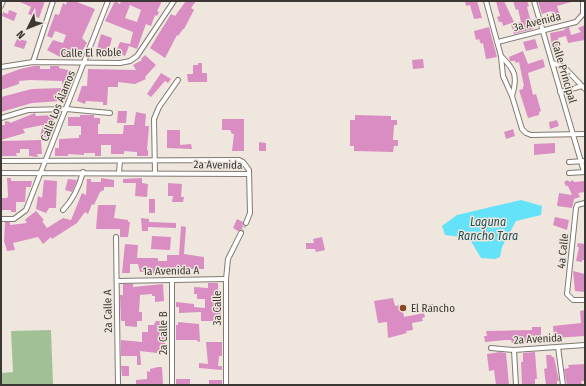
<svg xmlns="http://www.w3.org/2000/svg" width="586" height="386" viewBox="0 0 586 386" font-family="'Fira Sans Condensed',sans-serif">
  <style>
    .green { fill: #a1c194 }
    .water { fill: #64e2f9 }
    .building { fill: #d98dc3; fill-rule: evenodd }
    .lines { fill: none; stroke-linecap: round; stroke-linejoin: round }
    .minor-tunnel { stroke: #cbc4bb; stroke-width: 4; stroke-dasharray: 4 2; stroke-linecap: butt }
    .minor-casing { stroke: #807a71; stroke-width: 6 }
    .minor { stroke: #fff; stroke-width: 4 }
    .poi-dot { fill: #8c4522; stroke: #efe7dd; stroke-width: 1.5 }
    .labels { text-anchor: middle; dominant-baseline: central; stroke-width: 3; stroke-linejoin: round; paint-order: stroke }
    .street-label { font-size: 11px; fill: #3b3834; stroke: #efe7dd }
    .poi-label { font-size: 11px; fill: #3b3834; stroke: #efe7dd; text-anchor: start }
    .water-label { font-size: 12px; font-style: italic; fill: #1b525c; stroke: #efe7dd }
  </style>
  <rect width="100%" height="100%" fill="#efe7dd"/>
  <path class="green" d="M 51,330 L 53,385 L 1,385 L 1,373 L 13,372 L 11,331 Z"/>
  <path class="water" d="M 521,200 L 542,206 L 541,215 L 516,221 L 502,247 L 500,257 L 495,259 L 481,258 L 469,238 L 445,235 L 442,226 L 457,215 Z"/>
  <g class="building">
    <path d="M 18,1 L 45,1 L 39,18 L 28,14 L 31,7 Z"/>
    <path d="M 67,1 L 78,1 L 77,2 L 95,9 L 82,38 L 87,43 L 78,58 L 61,54 L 60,57 L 47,50 L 53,40 L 63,43 L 66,35 L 55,31 L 52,38 L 47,36 L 55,14 L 59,15 L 63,3 L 66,5 Z"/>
    <path d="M 115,1 L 120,4 L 121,1 L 162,1 L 157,11 L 159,12 L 157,16 L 155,15 L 151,26 L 146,24 L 137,49 L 129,46 L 125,56 L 116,52 L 120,42 L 130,44 L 133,32 L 105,21 ZM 130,5 L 141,10 L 137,22 L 125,18 Z"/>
    <path d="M 186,1 L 196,1 L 191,8 L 194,10 L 184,29 L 183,29 L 178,36 L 177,35 L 165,58 L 150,48 L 171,14 L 175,16 Z"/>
    <path d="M 465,1 L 477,1 L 482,18 L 474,19 L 470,5 L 466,6 Z"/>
    <path d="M 496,1 L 504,1 L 514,22 L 503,26 L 502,22 L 499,22 L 497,17 L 500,16 Z"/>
    <path d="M 513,1 L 527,1 L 529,6 L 527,7 L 533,29 L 514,34 L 511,24 L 521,22 L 518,9 L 516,10 Z"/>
    <path d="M 538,1 L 571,1 L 571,2 L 557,6 L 561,19 L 556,20 L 553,19 L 551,11 L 542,14 Z"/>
    <path d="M 9,10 L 17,13 L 14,21 L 2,16 L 3,12 L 8,14 Z"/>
    <path d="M 585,25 L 585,40 L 568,43 L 566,36 L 558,38 L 559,45 L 552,47 L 550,33 L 565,30 L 564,29 L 569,27 L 571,35 L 581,32 L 578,28 Z"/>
    <path d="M 489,27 L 497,57 L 486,59 L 483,43 L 481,44 L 479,39 L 476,40 L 474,31 Z"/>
    <path d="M 101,34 L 112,38 L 109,50 L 117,53 L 115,58 L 96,52 Z"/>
    <path d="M 17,39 L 27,41 L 24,49 L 14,46 Z"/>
    <path d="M 535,39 L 538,48 L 526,51 L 523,42 Z"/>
    <path d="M 523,51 L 528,64 L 543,59 L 545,67 L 528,73 L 533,95 L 536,94 L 541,111 L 539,112 L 539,115 L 528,118 L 519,90 L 523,89 L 523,87 L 524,86 L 519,62 L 516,63 L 515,61 L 510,61 L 509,57 Z"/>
    <path d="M 145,55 L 156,65 L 145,77 L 146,79 L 135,84 L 118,82 L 118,87 L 108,87 L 107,105 L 103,105 L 103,102 L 86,101 L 85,104 L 77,101 L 82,86 L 87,86 L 88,69 L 136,70 L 133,65 L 142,60 L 141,59 Z"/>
    <path d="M 423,59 L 424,68 L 413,69 L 412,60 Z"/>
    <path d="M 198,63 L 202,63 L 202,73 L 207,73 L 207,82 L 188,82 L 187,74 L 193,74 L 193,65 L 198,65 Z"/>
    <path d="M 34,66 L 40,66 L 40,69 L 50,69 L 50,66 L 59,66 L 59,68 L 72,71 L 70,85 L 62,84 L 62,81 L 30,80 L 19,81 L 19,84 L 1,90 L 1,76 L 20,69 Z"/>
    <path d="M 161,73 L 171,79 L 168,83 L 165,81 L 151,97 L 147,94 Z"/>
    <path d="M 62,88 L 63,99 L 60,101 L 32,103 L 1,112 L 1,97 L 32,89 Z"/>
    <path d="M 118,111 L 127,111 L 126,123 L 117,123 Z"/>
    <path d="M 136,112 L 146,114 L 145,126 L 149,126 L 147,150 L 148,150 L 148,156 L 137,156 L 137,152 L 124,151 L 124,154 L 111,154 L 111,145 L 101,145 L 101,156 L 95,156 L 95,153 L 84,153 L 84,155 L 68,154 L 68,156 L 55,156 L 55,148 L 59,148 L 59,139 L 79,138 L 79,135 L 81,135 L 81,126 L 68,126 L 68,117 L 80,117 L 80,115 L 94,115 L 94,118 L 100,118 L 100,124 L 98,124 L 98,134 L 123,134 L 124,125 L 134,125 Z"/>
    <path d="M 35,113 L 36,116 L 54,115 L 54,126 L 52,126 L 49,138 L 40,136 L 43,125 L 23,129 L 25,133 L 1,140 L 1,125 L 5,125 L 5,121 L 10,122 L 10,123 Z"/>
    <path d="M 355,115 L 391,116 L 391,120 L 397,120 L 397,125 L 394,125 L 393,140 L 398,140 L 398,146 L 394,146 L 393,152 L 354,151 L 354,146 L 350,146 L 350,120 L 355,120 Z"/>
    <path d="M 222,119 L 244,119 L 244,151 L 232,151 L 234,134 L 232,134 L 230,130 L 222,130 Z"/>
    <path d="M 557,120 L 559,126 L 550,129 L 549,122 Z"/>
    <path d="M 513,129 L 515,136 L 506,139 L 504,132 Z"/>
    <path d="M 167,130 L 180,130 L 180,145 L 191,144 L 192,149 L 167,148 Z"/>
    <path d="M 41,140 L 42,154 L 37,154 L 38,157 L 29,156 L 29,149 L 20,149 L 20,153 L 16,153 L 17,156 L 2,156 L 1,141 Z"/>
    <path d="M 259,142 L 266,143 L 266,151 L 259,151 Z"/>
    <path d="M 555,143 L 555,153 L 534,155 L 534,144 Z"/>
    <path d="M 7,178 L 11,178 L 11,181 L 32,181 L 31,187 L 26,187 L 25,202 L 16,202 L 16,212 L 11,212 L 11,210 L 1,210 L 1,198 L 7,198 L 8,196 Z"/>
    <path d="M 101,178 L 114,180 L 114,187 L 104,187 L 104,190 L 100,192 L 94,205 L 92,204 L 88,214 L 85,212 L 77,223 L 52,239 L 51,237 L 43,244 L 38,237 L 13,243 L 15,250 L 7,251 L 4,241 L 5,222 L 10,222 L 10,225 L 27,223 L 25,220 L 27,218 L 36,211 L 44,220 L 42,221 L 47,228 L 63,218 L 71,220 L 82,193 L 86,195 L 87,179 L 91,179 L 91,182 L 101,182 Z"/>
    <path d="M 142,178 L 142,183 L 148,184 L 147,197 L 135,196 L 136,183 L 123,183 L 123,179 Z"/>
    <path d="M 68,179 L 77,180 L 72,192 L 65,190 Z"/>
    <path d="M 44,180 L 57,181 L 56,208 L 49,208 L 46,213 L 36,209 L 38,196 L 42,198 Z"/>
    <path d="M 568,180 L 569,182 L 573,180 L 574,182 L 585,181 L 585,192 L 578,193 L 580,197 L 574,199 L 572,208 L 557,206 L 559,193 L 572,195 L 568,186 L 566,186 L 564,182 Z"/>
    <path d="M 168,183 L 182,184 L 181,197 L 184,197 L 183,202 L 172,202 L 173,196 L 168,196 Z"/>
    <rect x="149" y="199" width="6" height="14"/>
    <path d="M 98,205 L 116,205 L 114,218 L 128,220 L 128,222 L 130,222 L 128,237 L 120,237 L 120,229 L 96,229 Z"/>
    <path d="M 555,217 L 569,220 L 567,230 L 553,225 Z"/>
    <path d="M 141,218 L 149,219 L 149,222 L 176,223 L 176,228 L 148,227 L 148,231 L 142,231 Z"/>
    <path d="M 237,219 L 243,222 L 242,230 L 238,231 L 233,228 Z"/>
    <path d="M 181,226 L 186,227 L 184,254 L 204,257 L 204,269 L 175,269 L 165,270 L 165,272 L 146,274 L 146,272 L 140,272 L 138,264 L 130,264 L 130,273 L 122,273 L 125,244 L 138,245 L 137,258 L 158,258 L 158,261 L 167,261 L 167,255 L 179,255 Z"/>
    <path d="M 152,236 L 171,237 L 170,250 L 151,249 Z"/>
    <path d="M 322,237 L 325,250 L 316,252 L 315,249 L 306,249 L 306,243 L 314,243 L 313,239 Z"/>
    <path d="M 578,243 L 585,244 L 585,260 L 582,260 L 582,262 L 576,261 L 579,247 L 577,247 Z"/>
    <path d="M 573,271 L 585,274 L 585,292 L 575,291 Z"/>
    <path d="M 208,283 L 218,283 L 218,304 L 222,305 L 220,321 L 201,321 L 201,312 L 179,313 L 179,307 L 176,307 L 176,302 L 194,304 L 194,307 L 205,308 L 205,299 L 197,299 L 197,294 L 194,294 L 194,287 L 208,288 Z"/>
    <path d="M 123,284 L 133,284 L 133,287 L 163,284 L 164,301 L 155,302 L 155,296 L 152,296 L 152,294 L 140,295 L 139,312 L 142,312 L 142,321 L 137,321 L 137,327 L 125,326 L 125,321 L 121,321 L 120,297 L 120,295 L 123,295 Z"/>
    <path d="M 393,298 L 395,306 L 402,305 L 404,317 L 424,313 L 425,317 L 422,318 L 423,321 L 412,323 L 413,330 L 406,331 L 407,333 L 388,338 L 387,322 L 378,323 L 374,301 Z"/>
    <path d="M 433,304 L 435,312 L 428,313 L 426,305 Z"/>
    <path d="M 585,310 L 585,336 L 554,338 L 553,326 L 581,323 L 580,311 Z"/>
    <path d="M 156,321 L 161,321 L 161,330 L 165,330 L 165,345 L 162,345 L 162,350 L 158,350 L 157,353 L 140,351 L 141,365 L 137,365 L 137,356 L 121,356 L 121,340 L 142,342 L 142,332 L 148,332 L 148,325 L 154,325 Z"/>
    <path d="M 178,322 L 199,324 L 200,342 L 197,341 L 197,340 L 176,340 L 176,325 L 178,325 Z"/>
    <path d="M 532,327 L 541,327 L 541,339 L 538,339 L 537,343 L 512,343 L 511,340 L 505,340 L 485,342 L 484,336 L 487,336 L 486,331 L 532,330 Z"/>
    <path d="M 206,342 L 222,342 L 222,356 L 219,356 L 218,366 L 222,366 L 222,370 L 199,368 L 199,363 L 208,364 Z"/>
    <path d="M 500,352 L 506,353 L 509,385 L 496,385 L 494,370 L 489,371 L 487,354 Z"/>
    <path d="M 535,352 L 537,379 L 535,379 L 535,385 L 522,385 L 521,362 L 523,362 L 523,353 Z"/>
    <path d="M 546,355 L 551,355 L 552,357 L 554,357 L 559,381 L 557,381 L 557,384 L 546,385 L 544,369 L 547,368 Z"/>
    <path d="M 585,364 L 585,381 L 581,381 L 582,384 L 567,385 L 564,369 L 569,368 L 568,365 Z"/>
    <path d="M 121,366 L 129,366 L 129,376 L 122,376 Z"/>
    <path d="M 158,367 L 162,367 L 163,385 L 136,385 L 136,380 L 147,379 L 147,371 L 150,372 L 150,369 Z"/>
    <rect x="176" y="379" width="14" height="6"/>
    <rect x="209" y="380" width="13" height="5"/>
  </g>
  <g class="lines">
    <path class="minor-tunnel" d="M 241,233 L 246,223"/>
    <g class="minor-casing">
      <g id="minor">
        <path d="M 486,1 L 501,56 L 503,76 L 512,96 L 522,129 L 526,133 L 531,135 L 585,134"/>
        <path d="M 534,1 L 584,172"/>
        <path d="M 1,6 L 3,1"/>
        <path d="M 498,42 L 576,22 L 583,14 L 583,1"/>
        <path d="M 501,56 C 515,70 518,76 512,96"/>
        <path d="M 33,62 L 53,1"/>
        <path d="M 552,63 L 564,67 L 585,89"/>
        <path d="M 1,67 L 33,62 L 120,63 L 130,61 L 137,56 L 174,1"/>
        <path d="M 560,92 L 582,86"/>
        <path d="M 1,118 L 28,110 L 66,109 L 110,113"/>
        <path d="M 1,161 L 239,160 L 243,162 L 249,170 L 250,213 L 246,223"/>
        <path d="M 569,162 L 585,161"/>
        <path d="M 119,172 L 120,161"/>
        <path d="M 1,173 L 249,174"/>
        <path d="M 155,173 L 154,119 L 159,107 L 178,80"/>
        <path d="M 569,173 L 585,172"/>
        <path d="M 585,203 L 577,205 L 576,208 L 567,294 L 573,300 L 585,300"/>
        <path d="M 63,210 C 74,199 79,187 83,172"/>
        <path d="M 1,219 L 14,219 L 26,210 L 108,1"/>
        <path d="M 116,237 L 118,385"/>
        <path d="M 117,281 L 226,279"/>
        <path d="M 558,347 L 563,385"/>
        <path d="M 491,348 L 514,350 L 585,345"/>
        <path d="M 514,350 L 516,385"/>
        <path d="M 172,385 L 172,280"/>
        <path d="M 226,385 L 226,279 L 228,259 L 241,233"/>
      </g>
    </g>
    <use href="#minor" class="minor"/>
  </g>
  <circle class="poi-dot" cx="403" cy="308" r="4"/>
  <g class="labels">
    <g class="street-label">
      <text transform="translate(537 22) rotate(-14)">3a Avenida</text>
      <text transform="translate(91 53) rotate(-1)">Calle El Roble</text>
      <text transform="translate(564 72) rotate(74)">Calle Principal</text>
      <text transform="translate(58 106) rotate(-68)">Calle Los Álamos</text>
      <text transform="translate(218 165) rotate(1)">2a Avenida</text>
      <text transform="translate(563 251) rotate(-84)">4a Calle</text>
      <text transform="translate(171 271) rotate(-1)">1a Avenida A</text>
      <text transform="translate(217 308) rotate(-90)">3a Calle</text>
      <text transform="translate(108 311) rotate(-91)">2a Calle A</text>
      <text transform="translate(163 333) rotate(-90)">2a Calle B</text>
      <text transform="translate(538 339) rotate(-3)">2a Avenida</text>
    </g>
    <g class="poi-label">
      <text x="411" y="308">El Rancho</text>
    </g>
    <g class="water-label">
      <text x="488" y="222">Laguna<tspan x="488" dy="14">Rancho Tara</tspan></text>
    </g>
  </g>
  <rect width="586" height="386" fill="none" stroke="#3b3834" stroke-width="4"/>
  <g transform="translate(28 28) rotate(227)" stroke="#efe7dd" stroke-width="3" paint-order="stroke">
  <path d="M0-3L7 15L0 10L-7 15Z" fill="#3b3834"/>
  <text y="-6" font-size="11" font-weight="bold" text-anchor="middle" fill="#3b3834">N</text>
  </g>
</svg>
